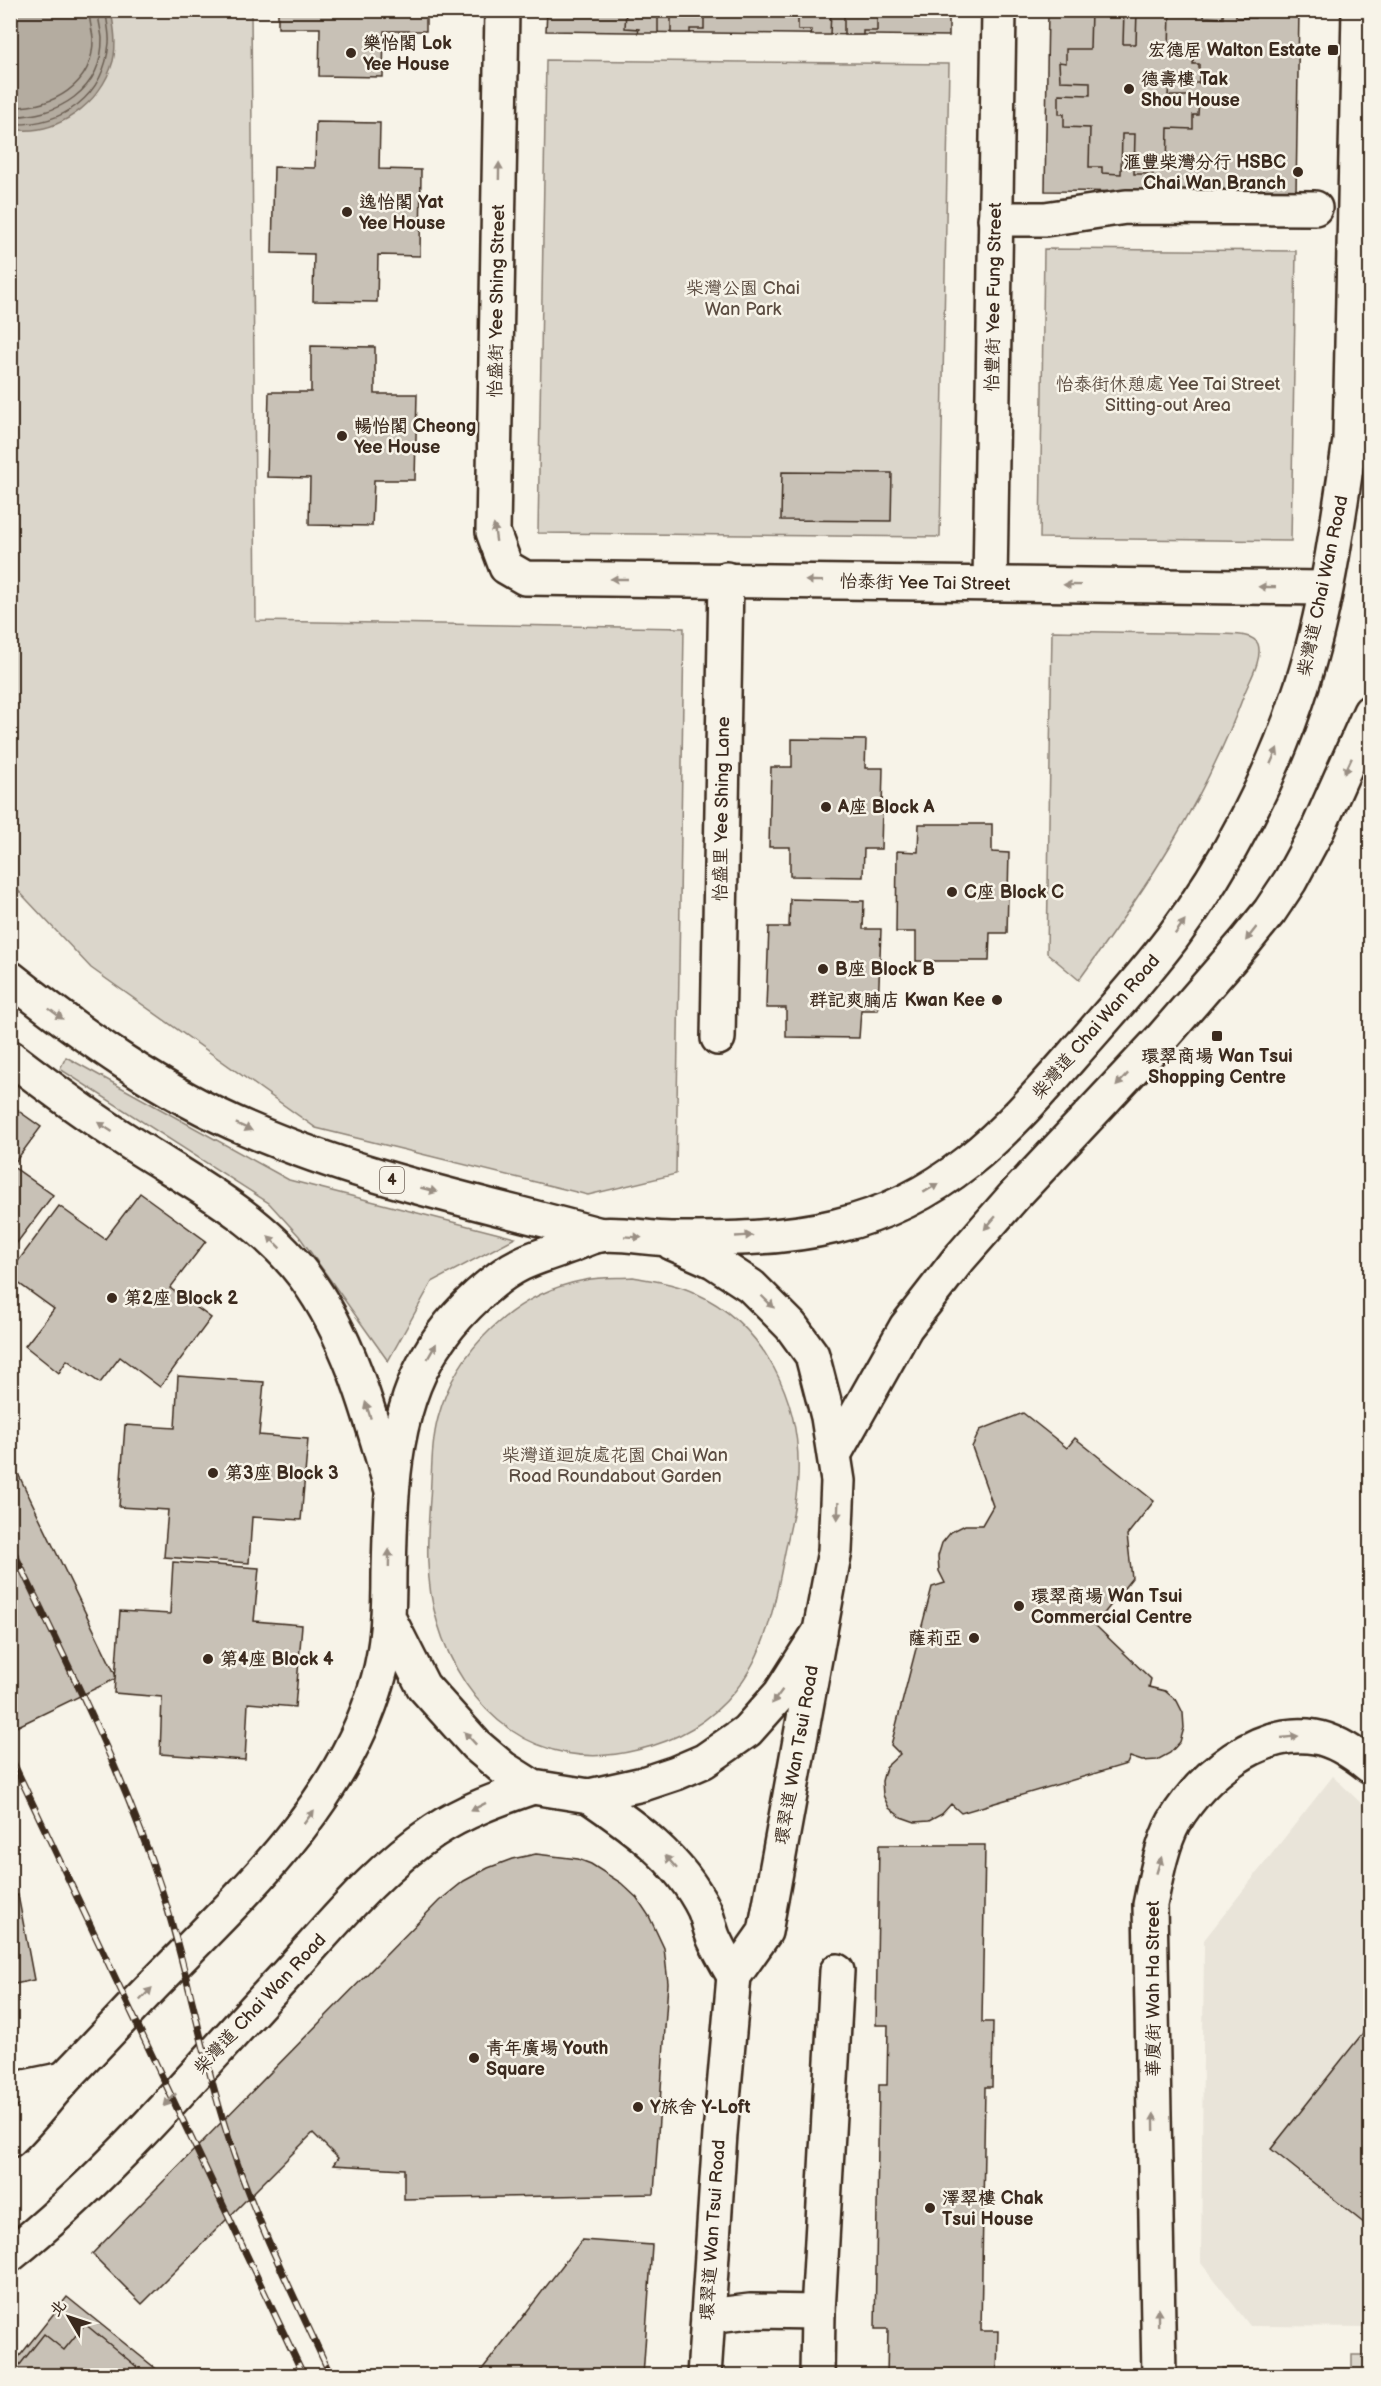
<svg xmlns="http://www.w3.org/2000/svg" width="1381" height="2386" viewBox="0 0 1381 2386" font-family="'Balsamiq Sans','LXGW WenKai TC',sans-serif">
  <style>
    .built { fill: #e9e4d9 }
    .green { fill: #dbd6cb; stroke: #8b8074; stroke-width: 1.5 }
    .water { fill: #b4aca0; stroke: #84786c; stroke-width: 1.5 }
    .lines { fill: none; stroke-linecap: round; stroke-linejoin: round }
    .shore { stroke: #6b5e52; stroke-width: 1.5 }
    .building { fill: #c8c1b6; stroke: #3b2a1e; stroke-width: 1.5 }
    .street-casing { stroke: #3b2a1e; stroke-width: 38 }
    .secondary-casing { stroke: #3b2a1e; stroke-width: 38 }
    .primary-casing { stroke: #3b2a1e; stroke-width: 38 }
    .highway-casing { stroke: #3b2a1e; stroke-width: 38 }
    .street { stroke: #f7f3e8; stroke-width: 33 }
    .secondary { stroke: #f7f3e8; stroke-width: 33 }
    .primary { stroke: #f7f3e8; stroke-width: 33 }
    .highway { stroke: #f7f3e8; stroke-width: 33 }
    .rail-casing { stroke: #3b2a1e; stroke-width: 7 }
    .rail { stroke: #f7f3e8; stroke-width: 4.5; stroke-dasharray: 14; stroke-linecap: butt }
    .oneway { fill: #998e83 }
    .poi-dot { fill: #3b2a1e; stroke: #f7f3e8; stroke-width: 2 }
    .labels { text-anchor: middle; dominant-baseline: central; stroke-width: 5; stroke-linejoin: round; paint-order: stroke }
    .shield { fill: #f7f3e8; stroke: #73665b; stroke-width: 1.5 }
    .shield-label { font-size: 16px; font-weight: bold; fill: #3b2a1e }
    .poi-label { font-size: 18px; font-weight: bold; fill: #3b2a1e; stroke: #f7f3e8; text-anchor: start }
    .park-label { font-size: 18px; fill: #5b4c41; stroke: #f7f3e8 }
    .street-label { font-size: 18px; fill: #3b2a1e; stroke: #f7f3e8 }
  </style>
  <rect width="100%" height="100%" fill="#f7f3e8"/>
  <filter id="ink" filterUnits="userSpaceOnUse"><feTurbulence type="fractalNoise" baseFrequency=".0167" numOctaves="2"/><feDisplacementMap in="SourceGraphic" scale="12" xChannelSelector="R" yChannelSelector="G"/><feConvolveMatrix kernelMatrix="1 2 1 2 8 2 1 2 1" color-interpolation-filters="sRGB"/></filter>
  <g filter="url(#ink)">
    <path class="built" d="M 1333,1776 L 1370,1812 L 1370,2327 L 1250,2326 L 1201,2263 L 1204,1940 Z"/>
    <g class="green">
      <path d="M 11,11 L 251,11 L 256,621 L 684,628 L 676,1174 L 588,1195 L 316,1128 L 91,968 L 11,883 Z"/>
      <path d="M 546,60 L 949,64 L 940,537 L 538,533 Z"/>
      <path d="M 1044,249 L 1296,251 L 1291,541 L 1040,538 Z"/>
      <path d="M 1052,631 L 1220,634 C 1231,635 1253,633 1258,644 C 1263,658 1250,680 1245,692 C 1205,801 1147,887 1079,980 L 1047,953 Z"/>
      <path d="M 66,1057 L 289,1180 L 515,1238 L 432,1282 L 388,1361 L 299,1236 L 269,1203 L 60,1069 Z"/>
      <path d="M 633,1277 C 653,1281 674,1283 693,1292 C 765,1324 801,1400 798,1476 C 797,1504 789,1531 784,1557 C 775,1604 766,1653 735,1691 C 710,1722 676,1741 637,1750 C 539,1775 464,1714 437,1621 C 425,1582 427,1540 430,1499 C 432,1472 431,1444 438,1418 C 456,1349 515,1293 585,1280 C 601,1277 617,1278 633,1277 Z"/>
      <path d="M 1352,2355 L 1370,2355 L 1370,2375 L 1223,2375 L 1223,2368 L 1352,2368 Z"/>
    </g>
    <path class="water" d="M 11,10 L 111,11 C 114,27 117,44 113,61 C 101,104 56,137 11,129 Z"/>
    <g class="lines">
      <g class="shore">
        <path d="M 10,107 C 52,108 94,86 93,38 C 92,29 89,20 89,10"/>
        <path d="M 10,116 C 57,118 103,90 102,38 C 101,29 98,20 98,10"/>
        <path d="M 10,124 C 63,126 104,97 109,43 C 110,32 106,21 106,10"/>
      </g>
    </g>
    <g class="building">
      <path d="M 278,10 L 426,10 L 426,31 L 384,31 L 383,77 L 319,76 L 320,28 L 278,28 Z"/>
      <path d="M 547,10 L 949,10 L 949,36 L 546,31 Z"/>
      <path d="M 626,10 L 658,10 L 658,33 L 638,33 L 639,29 L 625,28 Z"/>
      <path d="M 671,10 L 704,10 L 704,29 L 690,29 L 690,33 L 671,33 Z"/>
      <path d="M 798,10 L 831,10 L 830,35 L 811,35 L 812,30 L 798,30 Z"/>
      <path d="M 844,10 L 877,10 L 877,31 L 863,31 L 863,35 L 844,35 Z"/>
      <path d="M 1048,10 L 1299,10 L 1296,193 L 1045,191 Z"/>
      <path d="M 1091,10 L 1124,10 L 1123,44 L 1136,44 L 1137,10 L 1170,11 L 1169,50 L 1194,50 L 1193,64 L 1199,64 L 1199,83 L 1169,83 L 1168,96 L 1199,96 L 1198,115 L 1193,115 L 1193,129 L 1168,128 L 1167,167 L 1153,167 L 1153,174 L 1134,174 L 1135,134 L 1122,134 L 1121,174 L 1102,173 L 1102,167 L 1089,167 L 1090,128 L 1064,127 L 1064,114 L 1059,114 L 1059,94 L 1090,95 L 1090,82 L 1060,81 L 1059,62 L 1066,63 L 1066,49 L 1090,49 Z"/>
      <path d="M 1223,10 L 1223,18 L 1204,17 L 1204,11 L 1191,11 Z"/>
      <path d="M 1236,10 L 1269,10 L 1255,11 L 1255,18 L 1236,18 Z"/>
      <path d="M 316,122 L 380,123 L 379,169 L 421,170 L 420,256 L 378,255 L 377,302 L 313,301 L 314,254 L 272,253 L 274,167 L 315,168 Z"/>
      <path d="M 311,346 L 375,347 L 375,394 L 417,394 L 415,480 L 374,480 L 372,526 L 309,525 L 310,478 L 267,477 L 269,392 L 311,392 Z"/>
      <path d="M 782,472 L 892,473 L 891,521 L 781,520 Z"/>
      <path d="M 792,739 L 866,740 L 865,768 L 883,768 L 881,849 L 864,849 L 863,877 L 790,876 L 790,847 L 769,847 L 771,767 L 792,767 Z"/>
      <path d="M 919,824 L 992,824 L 992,852 L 1009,853 L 1007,933 L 990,933 L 989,961 L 916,961 L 916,932 L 896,932 L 897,851 L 918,852 Z"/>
      <path d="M 790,899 L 864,901 L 863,929 L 881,929 L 878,1010 L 861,1010 L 859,1038 L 786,1037 L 786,1008 L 766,1008 L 769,927 L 789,927 Z"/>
      <path d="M 10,1105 L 41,1127 L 12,1166 L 53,1195 L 10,1252 Z"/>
      <path d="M 140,1193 L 206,1241 L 170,1288 L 211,1318 L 160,1387 L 120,1357 L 100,1383 L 67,1360 L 59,1373 L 25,1346 L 54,1309 L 10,1277 L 10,1272 L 59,1206 L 105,1239 Z"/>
      <path d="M 178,1376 L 264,1382 L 259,1435 L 308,1439 L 301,1520 L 252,1517 L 249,1563 L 164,1557 L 168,1510 L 119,1507 L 125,1425 L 175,1428 Z"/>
      <path d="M 1023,1413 L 1067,1448 L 1075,1438 L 1154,1501 L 1127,1535 L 1132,1578 L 1095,1625 L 1151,1679 L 1149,1687 L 1165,1691 L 1177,1701 L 1183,1713 L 1184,1728 L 1180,1742 L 1170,1753 L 1157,1760 L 1142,1761 L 1130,1757 L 1127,1764 L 961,1813 L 951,1804 L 942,1814 L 929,1821 L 915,1822 L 901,1817 L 889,1808 L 883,1795 L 882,1781 L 886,1767 L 900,1754 L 891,1745 L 932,1587 L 945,1583 L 939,1571 L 938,1556 L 942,1543 L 951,1532 L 965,1525 L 982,1525 L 993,1506 L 972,1447 L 980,1430 Z"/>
      <path d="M 10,1457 L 117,1678 L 10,1730 Z"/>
      <path d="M 173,1562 L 259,1568 L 254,1621 L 302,1625 L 295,1707 L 248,1703 L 245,1760 L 160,1754 L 162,1697 L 114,1693 L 120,1611 L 170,1614 Z"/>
      <path d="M 879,1845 L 985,1845 L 982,2022 L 993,2022 L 992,2087 L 985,2087 L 981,2331 L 998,2331 L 997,2376 L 887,2376 L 888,2329 L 875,2329 L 879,2085 L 887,2085 L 888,2025 L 876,2025 Z"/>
      <path d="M 536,1854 L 578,1859 L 591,1864 L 621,1883 L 637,1898 L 649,1916 L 664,1948 L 668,1983 L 654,2194 L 404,2199 L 404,2169 L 333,2165 L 338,2158 L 313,2133 L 142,2304 L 92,2254 L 439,1901 L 464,1881 L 488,1868 L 512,1859 Z"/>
      <path d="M 18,1895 L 34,1980 L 10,1985 L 10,1897 Z"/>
      <path d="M 1370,2024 L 1370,2136 L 1365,2143 L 1370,2147 L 1370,2228 L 1271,2149 Z"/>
      <path d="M 582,2240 L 652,2245 L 643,2376 L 477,2376 Z"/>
      <path d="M 67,2297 L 165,2376 L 10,2376 L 10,2368 Z"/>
      <path d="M 85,2324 L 137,2367 L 130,2376 L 11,2376 L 44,2334 L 64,2350 Z"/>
    </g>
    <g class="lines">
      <g class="street-casing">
        <g id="street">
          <path d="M 502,10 L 493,532 L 506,567 L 525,578 L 1325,588"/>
          <path d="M 995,219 L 1045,219 L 1126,207 L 1315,208"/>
          <path d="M 990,584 L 999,10"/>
          <path d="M 718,1038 L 726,579"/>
          <path d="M 708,2316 L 750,2311 L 818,2312"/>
          <path d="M 817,2376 L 818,2312 L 837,1971"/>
          <path d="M 1159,2376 L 1150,1905 C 1155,1881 1162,1843 1174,1822 C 1202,1776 1258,1728 1315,1737 C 1334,1740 1355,1754 1370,1766"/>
        </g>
      </g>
      <g class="secondary-casing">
        <g id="secondary">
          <path d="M 589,1796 C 634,1827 679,1858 704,1909 C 708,1918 710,1930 714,1939 C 720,1952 727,1964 734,1976"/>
          <path d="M 704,2376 L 720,2134 L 734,1976 L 765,1932 L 820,1631"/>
        </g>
      </g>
      <g class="primary-casing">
        <g id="primary">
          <path d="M 835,1453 L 906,1327 L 958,1260 L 1015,1195 L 1161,1039 L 1245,942 L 1270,911 L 1290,881 L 1318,829 L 1370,712"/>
          <path d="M 388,1617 L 423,1686 L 476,1745 L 503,1768 L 533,1787 L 589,1796 L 643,1784 L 676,1773 L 704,1761 L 747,1731 L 780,1694 L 820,1631 L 835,1551 L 838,1481 L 828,1417 L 812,1355 L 791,1326 L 751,1286 L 713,1261 L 672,1243"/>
          <path d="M 10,2090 L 64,2079"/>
          <path d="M 10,2140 C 30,2121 47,2098 65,2078 C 90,2052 115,2026 139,2000 C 231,1904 340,1812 378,1680 C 388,1646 389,1609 389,1574 C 391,1492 391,1403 442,1335 C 460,1310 494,1277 521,1264 C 535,1257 551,1253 566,1247 C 576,1244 589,1237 599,1235 C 620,1232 649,1239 671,1239 C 725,1239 783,1239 836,1226 C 943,1201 1003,1135 1072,1056 C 1106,1017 1141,979 1172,938 C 1228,863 1274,774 1302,685 C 1327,606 1338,522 1350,440 L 1359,10"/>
          <path d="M 10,2255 C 109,2176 190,2079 275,1987 C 325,1934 372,1872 434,1831 C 464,1811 498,1799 533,1787"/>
        </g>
      </g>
      <g class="highway-casing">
        <g id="highway">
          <path d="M 10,978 C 83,1036 162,1093 248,1129 C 361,1178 483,1203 601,1235"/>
          <path d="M 10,1057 C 49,1087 88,1116 129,1142 C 191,1182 259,1216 305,1277 C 350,1338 370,1414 391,1487"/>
        </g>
      </g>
      <use href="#street" class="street"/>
      <use href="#secondary" class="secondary"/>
      <use href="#primary" class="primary"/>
      <use href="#highway" class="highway"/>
      <g class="rail-casing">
        <g id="rail">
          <path d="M 10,1544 C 63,1656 121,1767 160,1885 C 190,1975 204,2070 236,2160 C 262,2234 298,2304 331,2376"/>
          <path d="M 10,1756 L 304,2376"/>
        </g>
      </g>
      <use href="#rail" class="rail"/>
    </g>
    <defs><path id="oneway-solid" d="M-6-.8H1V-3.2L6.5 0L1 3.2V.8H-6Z" transform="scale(1.5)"/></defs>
    <g class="oneway">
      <use href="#oneway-solid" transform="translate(499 171) rotate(-89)"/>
      <use href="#oneway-solid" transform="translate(495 533) rotate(-98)"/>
      <use href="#oneway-solid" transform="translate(619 579) rotate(-180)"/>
      <use href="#oneway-solid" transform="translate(814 581) rotate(-179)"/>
      <use href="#oneway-solid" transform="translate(1072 585) rotate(-179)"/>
      <use href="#oneway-solid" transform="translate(1267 587) rotate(-179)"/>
      <use href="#oneway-solid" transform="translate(1274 756) rotate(-66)"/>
      <use href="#oneway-solid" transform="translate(1348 766) rotate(115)"/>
      <use href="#oneway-solid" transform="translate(1180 927) rotate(-55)"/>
      <use href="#oneway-solid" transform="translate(1251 934) rotate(128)"/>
      <use href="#oneway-solid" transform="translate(56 1014) rotate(37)"/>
      <use href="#oneway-solid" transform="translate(1122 1080) rotate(133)"/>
      <use href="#oneway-solid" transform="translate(105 1127) rotate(-147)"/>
      <use href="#oneway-solid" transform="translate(244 1127) rotate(24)"/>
      <use href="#oneway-solid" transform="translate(931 1188) rotate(-31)"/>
      <use href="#oneway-solid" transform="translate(429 1190) rotate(15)"/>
      <use href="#oneway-solid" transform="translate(990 1223) rotate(131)"/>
      <use href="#oneway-solid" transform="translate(744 1236) rotate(-3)"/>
      <use href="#oneway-solid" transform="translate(633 1237) rotate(4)"/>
      <use href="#oneway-solid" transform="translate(274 1242) rotate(-135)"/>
      <use href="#oneway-solid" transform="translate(768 1302) rotate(44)"/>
      <use href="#oneway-solid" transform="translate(432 1351) rotate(-60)"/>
      <use href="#oneway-solid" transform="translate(368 1410) rotate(-108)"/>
      <use href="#oneway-solid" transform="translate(838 1511) rotate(92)"/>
      <use href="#oneway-solid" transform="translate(389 1558) rotate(-89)"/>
      <use href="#oneway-solid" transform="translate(777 1697) rotate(127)"/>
      <use href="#oneway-solid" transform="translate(1290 1737) rotate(-6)"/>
      <use href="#oneway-solid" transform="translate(470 1738) rotate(-133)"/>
      <use href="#oneway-solid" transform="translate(478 1807) rotate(153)"/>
      <use href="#oneway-solid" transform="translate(309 1817) rotate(-53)"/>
      <use href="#oneway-solid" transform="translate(671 1862) rotate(-132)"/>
      <use href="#oneway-solid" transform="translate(1159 1865) rotate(-73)"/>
      <use href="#oneway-solid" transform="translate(146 1994) rotate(-46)"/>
      <use href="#oneway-solid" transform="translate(170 2100) rotate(133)"/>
      <use href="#oneway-solid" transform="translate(1154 2122) rotate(-91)"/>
      <use href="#oneway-solid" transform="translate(1158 2317) rotate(-91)"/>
    </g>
  </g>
  <g class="poi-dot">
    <rect x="1327" y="44" width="12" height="12" rx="3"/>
    <circle cx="351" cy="53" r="6"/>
    <circle cx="1129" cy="89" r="6"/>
    <circle cx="1298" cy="172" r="6"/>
    <circle cx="347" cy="212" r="6"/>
    <circle cx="342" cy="436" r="6"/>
    <circle cx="826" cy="807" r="6"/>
    <circle cx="952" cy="892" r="6"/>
    <circle cx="823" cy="969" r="6"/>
    <circle cx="997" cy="1000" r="6"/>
    <rect x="1211" y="1030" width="12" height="12" rx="3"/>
    <circle cx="112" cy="1298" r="6"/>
    <circle cx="213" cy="1473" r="6"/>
    <circle cx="1019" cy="1606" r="6"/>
    <circle cx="974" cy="1638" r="6"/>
    <circle cx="208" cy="1659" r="6"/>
    <circle cx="474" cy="2058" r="6"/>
    <circle cx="638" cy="2107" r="6"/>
    <circle cx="930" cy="2208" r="6"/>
  </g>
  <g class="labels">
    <rect class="shield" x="380" y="1167" width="24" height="26" rx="4.5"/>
    <g class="shield-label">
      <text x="392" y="1180">4</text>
    </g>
    <g class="poi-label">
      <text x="363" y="43">樂怡閣 Lok<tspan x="363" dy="21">Yee House</tspan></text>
      <text x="1321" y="50" text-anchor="end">宏德居 Walton Estate</text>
      <text x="1141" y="79">德壽樓 Tak<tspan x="1141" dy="21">Shou House</tspan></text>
      <text x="1286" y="162" text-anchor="end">滙豐柴灣分行 HSBC<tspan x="1286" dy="21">Chai Wan Branch</tspan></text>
      <text x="359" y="202">逸怡閣 Yat<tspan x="359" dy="21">Yee House</tspan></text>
      <text x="354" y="426">暢怡閣 Cheong<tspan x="354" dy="21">Yee House</tspan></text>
      <text x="838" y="807">A座 Block A</text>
      <text x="964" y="892">C座 Block C</text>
      <text x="835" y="969">B座 Block B</text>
      <text x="985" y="1000" text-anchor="end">群記爽腩店 Kwan Kee</text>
      <text x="1217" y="1056" text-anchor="middle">環翠商場 Wan Tsui<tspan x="1217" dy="21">Shopping Centre</tspan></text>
      <text x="124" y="1298">第2座 Block 2</text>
      <text x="225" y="1473">第3座 Block 3</text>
      <text x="1031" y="1596">環翠商場 Wan Tsui<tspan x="1031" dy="21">Commercial Centre</tspan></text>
      <text x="962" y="1638" text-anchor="end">薩莉亞</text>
      <text x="220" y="1659">第4座 Block 4</text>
      <text x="486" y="2048">青年廣場 Youth<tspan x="486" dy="21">Square</tspan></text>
      <text x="650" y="2107">Y旅舍 Y-Loft</text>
      <text x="942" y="2198">澤翠樓 Chak<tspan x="942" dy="21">Tsui House</tspan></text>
    </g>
    <g class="park-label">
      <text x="743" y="288">柴灣公園 Chai<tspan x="743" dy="21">Wan Park</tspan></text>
      <text x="1168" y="384">怡泰街休憩處 Yee Tai Street<tspan x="1168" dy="21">Sitting-out Area</tspan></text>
      <text x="615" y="1455">柴灣道迴旋處花園 Chai Wan<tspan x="615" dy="21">Road Roundabout Garden</tspan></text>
    </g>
    <g class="street-label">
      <text transform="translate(994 297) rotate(-89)">怡豐街 Yee Fung Street</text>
      <text transform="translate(497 301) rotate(-89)">怡盛街 Yee Shing Street</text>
      <text transform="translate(925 583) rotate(1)">怡泰街 Yee Tai Street</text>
      <text transform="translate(1323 586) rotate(-78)">柴灣道 Chai Wan Road</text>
      <text transform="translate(722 809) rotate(-89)">怡盛里 Yee Shing Lane</text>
      <text transform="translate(1096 1027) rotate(-49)">柴灣道 Chai Wan Road</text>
      <text transform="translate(797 1755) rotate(-80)">環翠道 Wan Tsui Road</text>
      <text transform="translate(1153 1989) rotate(-90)">華廈街 Wah Ha Street</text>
      <text transform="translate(260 2004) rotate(-47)">柴灣道 Chai Wan Road</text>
      <text transform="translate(713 2230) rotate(-86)">環翠道 Wan Tsui Road</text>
    </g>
  </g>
  <rect width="1381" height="2386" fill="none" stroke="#f7f3e8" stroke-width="36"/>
  <rect x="18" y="18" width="1345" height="2350" fill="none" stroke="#3b2a1e" stroke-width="2" filter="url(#ink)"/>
  <g transform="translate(69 2317) rotate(309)" stroke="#f7f3e8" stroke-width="4.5" paint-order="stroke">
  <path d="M0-4.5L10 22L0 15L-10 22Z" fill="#3b2a1e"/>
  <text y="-9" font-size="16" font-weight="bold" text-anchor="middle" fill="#3b2a1e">北</text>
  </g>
</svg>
